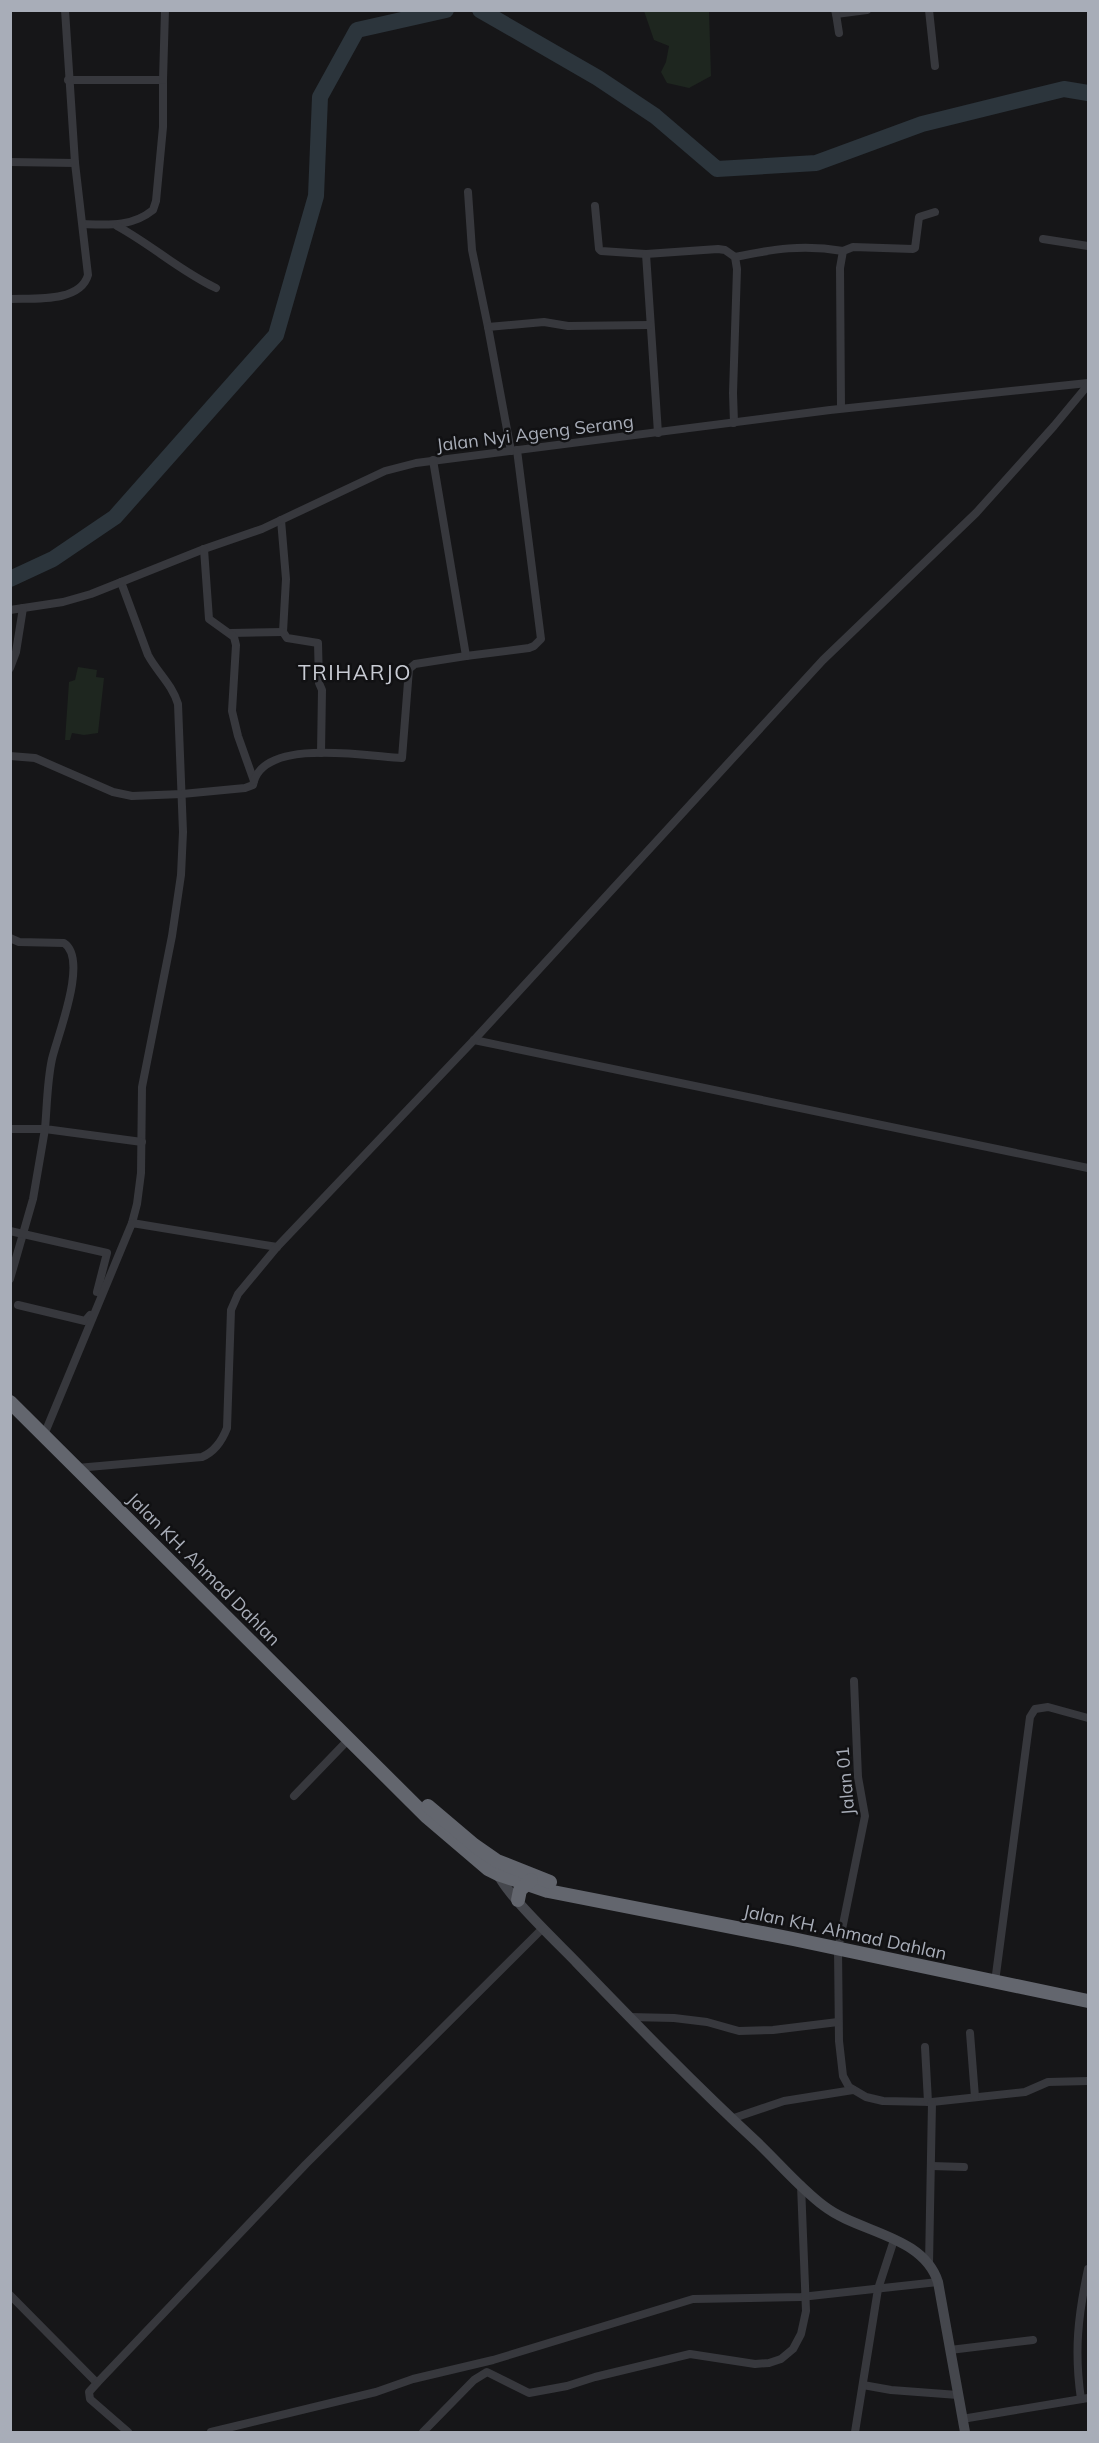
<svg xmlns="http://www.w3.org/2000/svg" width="1099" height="2443" viewBox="0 0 1099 2443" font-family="Mulish,sans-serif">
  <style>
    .green { fill: #1e261f }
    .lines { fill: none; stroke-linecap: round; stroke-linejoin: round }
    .river { stroke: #2c353c; stroke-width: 16 }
    .street { stroke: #37383d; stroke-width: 8 }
    .secondary { stroke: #45474d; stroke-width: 10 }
    .highway { stroke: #63666e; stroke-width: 14 }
    .labels { text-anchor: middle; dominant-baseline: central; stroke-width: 5; stroke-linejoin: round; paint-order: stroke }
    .street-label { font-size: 18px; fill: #a8adb8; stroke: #111113 }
    .quarter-label { font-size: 21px; letter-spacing: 1.5px; fill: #c9ccd4; stroke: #111113 }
  </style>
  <rect width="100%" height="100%" fill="#161618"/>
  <g class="green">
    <path d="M 644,11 L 709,11 L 711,76 L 689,88 L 667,83 L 661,72 L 666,62 L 669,46 L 654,40 Z"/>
    <path d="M 78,667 L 97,670 L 96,677 L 104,678 L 98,733 L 84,735 L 72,733 L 70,740 L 65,740 L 69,682 L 75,680 Z"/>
  </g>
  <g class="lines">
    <g class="river">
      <path d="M 480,10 L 598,78 L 655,116 L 717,169 L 816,163 L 922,124 L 1064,89 L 1088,93"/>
      <path d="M 10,579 L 53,559 L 115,517 L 276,335 L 316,196 L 320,97 L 357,30 L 446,10"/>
    </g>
    <g class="street">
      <path d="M 835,10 L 836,14 L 867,10"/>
      <path d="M 929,10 L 935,66"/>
      <path d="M 836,14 L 839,33"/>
      <path d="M 68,80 L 163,80 L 163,127 L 156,201 L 153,210 C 132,227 109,225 83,224"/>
      <path d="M 163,80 L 165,10"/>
      <path d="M 10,162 L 75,163"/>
      <path d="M 468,192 L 472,250 L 488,327"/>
      <path d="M 595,206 L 599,249 L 601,251 L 646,254"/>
      <path d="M 117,226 C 152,245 180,271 216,288"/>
      <path d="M 1043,239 L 1088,246"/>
      <path d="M 735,257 C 774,249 803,244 843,251"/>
      <path d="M 10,299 C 33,298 80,303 88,275 L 75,163 L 65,10"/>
      <path d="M 841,408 L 840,268 L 843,251 L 853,247 L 913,249 L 915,248 L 919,217 L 935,212"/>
      <path d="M 658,433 L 646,254 L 718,249 L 725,250 L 735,257 L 737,269 L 733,393 L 734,423"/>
      <path d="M 511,451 L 488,327 L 544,322 L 568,326 L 649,325"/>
      <path d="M 281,520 L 286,579 L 283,632 L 287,638 L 318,643 L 319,683 L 322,690 L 321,753"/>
      <path d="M 121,582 L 148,655 C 157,672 172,684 178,704 L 183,832 L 181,875 L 172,936 L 142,1087 L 141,1173 L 137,1204 L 132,1223"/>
      <path d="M 10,610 L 63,602 L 91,594 L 204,549 L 262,529 L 385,471 L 416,463 L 830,410 L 1088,383"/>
      <path d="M 231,633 L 283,632"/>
      <path d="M 466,656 L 529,648 L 534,646 L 541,639 L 517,450"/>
      <path d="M 10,668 L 16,652 L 23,608"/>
      <path d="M 10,756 L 35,758 L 113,792 L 132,796 L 182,794 L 245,788 L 253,785 L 254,781 L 238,736 L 232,711 L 236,645 L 234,637 L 209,619 L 204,549"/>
      <path d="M 254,781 C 267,738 366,756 402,758 L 409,669 L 415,664 L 466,656 L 433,460"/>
      <path d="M 10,938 L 19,942 L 64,943 C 89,959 57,1037 52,1059 C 47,1082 47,1107 45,1129 L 142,1142"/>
      <path d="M 474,1040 L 1088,1168"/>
      <path d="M 10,1129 L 45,1129 L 33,1199 L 10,1279"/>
      <path d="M 10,1231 L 107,1253 L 97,1292"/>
      <path d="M 18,1305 L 85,1321 L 90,1315"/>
      <path d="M 44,1435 L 132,1223 L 277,1247"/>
      <path d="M 77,1468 L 202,1457 C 214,1452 222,1441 227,1428 L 231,1310 L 238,1294 L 277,1247 L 474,1040 L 823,660 L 976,513 L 1054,426 L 1088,385"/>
      <path d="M 854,1681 L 858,1777 L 865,1816 L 838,1949 L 839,2041 L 843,2076 L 849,2087 L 866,2097 L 883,2101 L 932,2102 L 1025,2092 L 1048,2082 L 1088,2081"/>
      <path d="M 294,1796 L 349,1739"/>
      <path d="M 995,1982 L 1030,1717 L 1035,1709 L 1048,1707 L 1088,1718"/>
      <path d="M 629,2017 L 674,2018 L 707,2022 L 739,2031 L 773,2030 L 838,2022"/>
      <path d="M 970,2033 L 975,2097"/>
      <path d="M 925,2047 L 928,2102"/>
      <path d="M 731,2119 L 784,2101 L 853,2090"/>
      <path d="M 932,2166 L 964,2167"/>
      <path d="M 929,2264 L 932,2102"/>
      <path d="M 10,2295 L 97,2383 L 89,2392 L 90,2399 L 128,2432"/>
      <path d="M 950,2350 L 1033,2340"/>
      <path d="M 97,2383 L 306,2164 L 543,1928"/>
      <path d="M 863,2385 L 891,2390 L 958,2395"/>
      <path d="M 1081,2399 C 1074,2351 1078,2316 1088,2269"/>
      <path d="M 962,2419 L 1088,2398"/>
      <path d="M 211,2432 L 376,2392 L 413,2379 L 493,2360 L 693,2299 L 801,2297 L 938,2282"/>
      <path d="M 423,2432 L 474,2380 L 487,2372 L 529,2393 L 567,2386 L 595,2377 L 690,2354 L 755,2364 L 769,2363 L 781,2359 L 793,2349 L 801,2334 L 806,2311 L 801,2185"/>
      <path d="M 855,2432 L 878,2289 L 894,2240"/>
    </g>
    <path class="secondary" d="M 497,1871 C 502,1891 560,1945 577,1963 C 636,2024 695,2085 758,2143 C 780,2164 800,2188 824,2206 C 859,2233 923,2235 938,2282 L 965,2432"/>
    <g class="highway">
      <path d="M 10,1402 L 427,1817 L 488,1869 L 498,1874 L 548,1891 L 793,1939 L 1088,2001"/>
      <path d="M 428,1806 L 474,1845 L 497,1861 L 550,1882"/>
      <path d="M 518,1900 L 520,1890 L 531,1880"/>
    </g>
  </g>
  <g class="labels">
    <g class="street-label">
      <text transform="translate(535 433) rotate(-7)">Jalan Nyi Ageng Serang</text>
      <text transform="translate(204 1569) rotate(45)">Jalan KH. Ahmad Dahlan</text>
      <text transform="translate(845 1781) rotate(-95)">Jalan 01</text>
      <text transform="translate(845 1932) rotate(12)">Jalan KH. Ahmad Dahlan</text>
    </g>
    <g class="quarter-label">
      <text x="355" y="672">TRIHARJO</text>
    </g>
  </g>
  <rect width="1099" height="2443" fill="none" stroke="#a8adb8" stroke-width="24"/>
</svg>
